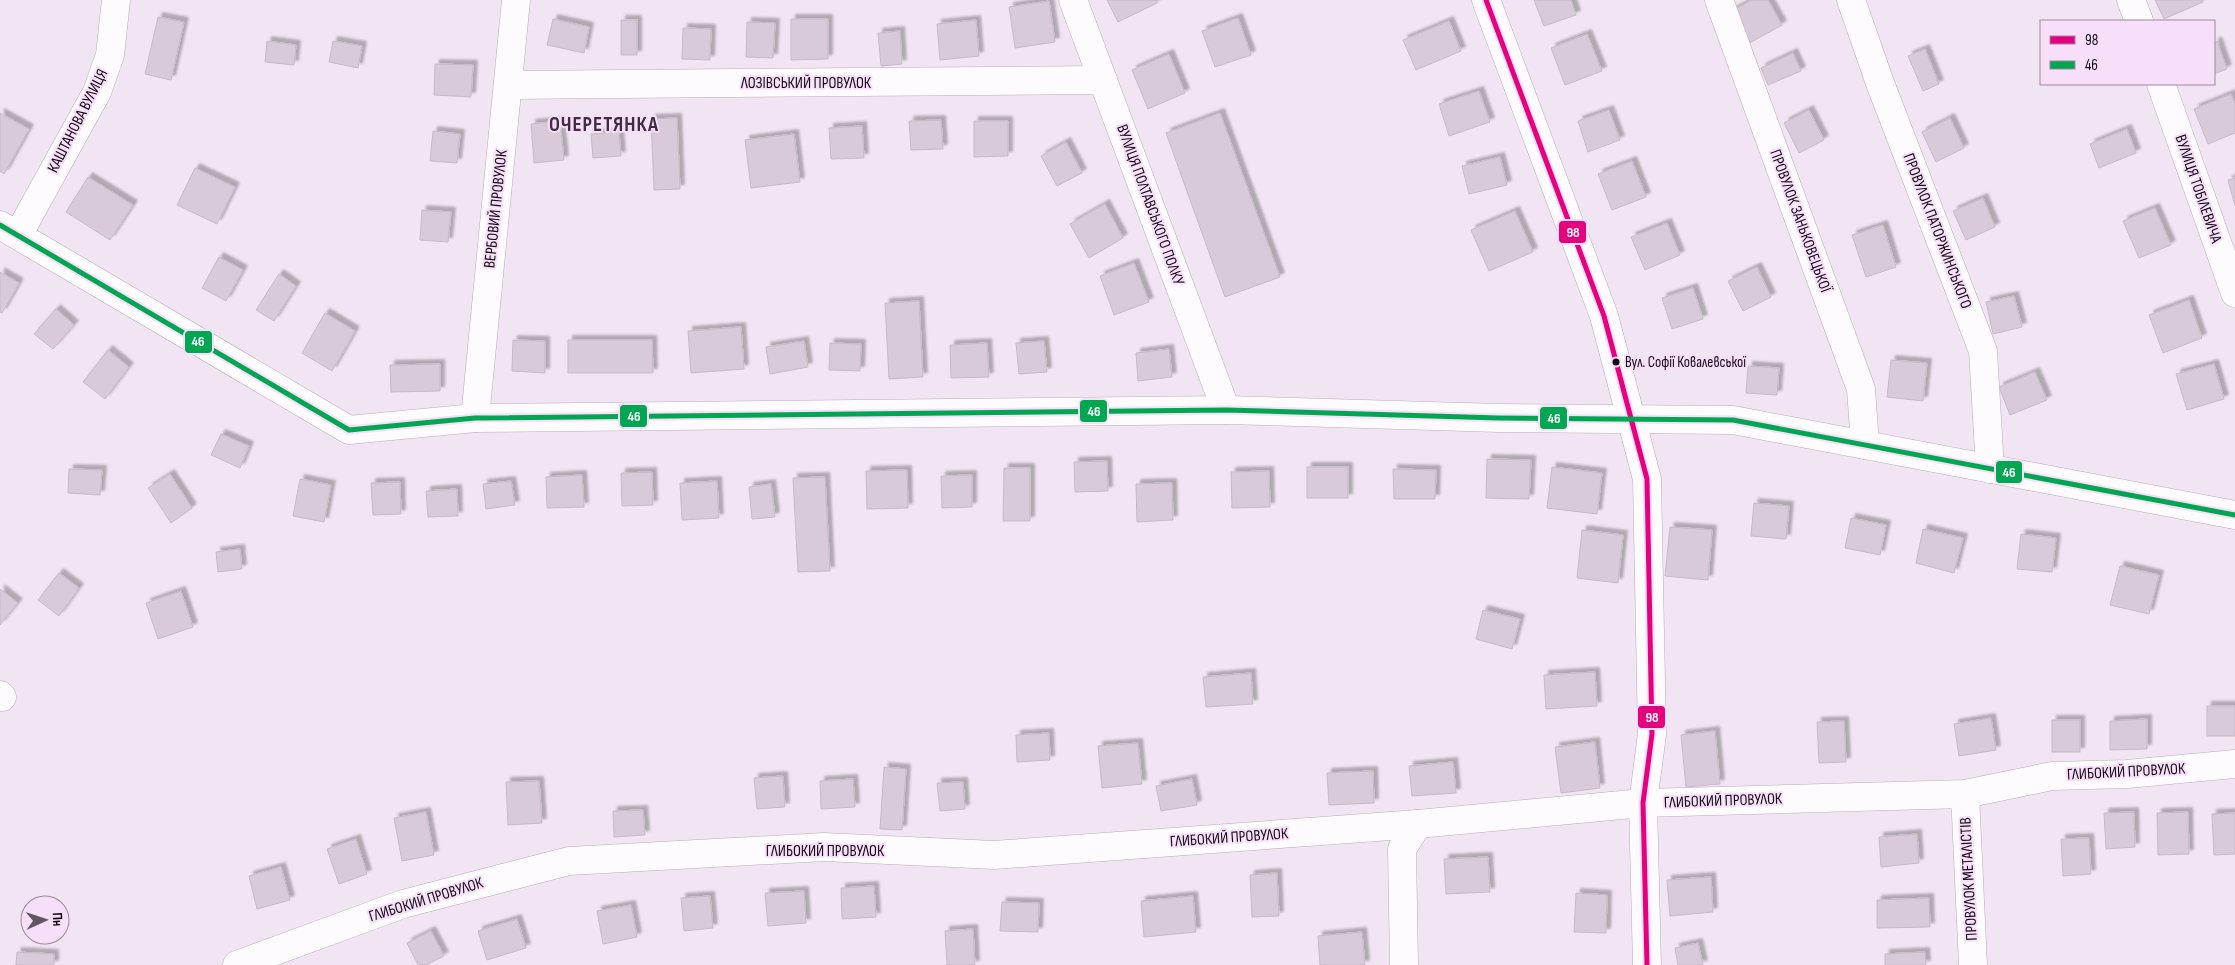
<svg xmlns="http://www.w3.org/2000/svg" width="2235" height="965" viewBox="0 0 2235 965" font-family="'Sofia Sans Condensed',sans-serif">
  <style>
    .building { fill: #d9cada; stroke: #c4bbc5; filter: url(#shadow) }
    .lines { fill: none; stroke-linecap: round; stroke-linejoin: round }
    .street-casing { stroke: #b7adb8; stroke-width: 29 }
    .street { stroke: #fdfbfd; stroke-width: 28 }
    .bus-1-casing { stroke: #f7dff9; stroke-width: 9 }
    .bus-2-casing { stroke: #f7dff9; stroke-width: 9 }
    .bus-1 { stroke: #e5007d; stroke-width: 5 }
    .bus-2 { stroke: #00a651; stroke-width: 5 }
    .bus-dot { fill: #110912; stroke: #f7dff9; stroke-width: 2 }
    .labels { text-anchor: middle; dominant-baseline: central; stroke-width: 4; stroke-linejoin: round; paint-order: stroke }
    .bus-label { font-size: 15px; fill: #110912; stroke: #f7dff9; text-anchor: start }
    .street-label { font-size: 16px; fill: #110912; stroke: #f7dff9 }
    .district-label { font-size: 21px; font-weight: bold; letter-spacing: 1px; fill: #3f2d41; stroke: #f7dff9 }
    .line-badge { stroke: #f7dff9; stroke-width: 2 }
    .badge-label { font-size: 14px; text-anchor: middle; font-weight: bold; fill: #fff }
  </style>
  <defs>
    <filter id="shadow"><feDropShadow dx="4.5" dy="-4.5" stdDeviation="1" flood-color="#0004"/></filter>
  </defs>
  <rect width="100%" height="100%" fill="#f2e5f3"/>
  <g class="building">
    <path d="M 1107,0 L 1156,0 L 1157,3 L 1118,22 Z"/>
    <path d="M 1534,0 L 1571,0 L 1576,15 L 1544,26 Z"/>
    <path d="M 1752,0 L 1768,0 L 1782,25 L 1746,45 L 1728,13 Z"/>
    <path d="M 2155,0 L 2202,0 L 2203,2 L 2164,19 Z"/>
    <path d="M 1049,1 L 1055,42 L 1015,48 L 1009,7 Z"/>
    <path d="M 158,17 L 184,22 L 171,80 L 145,74 Z"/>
    <path d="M 1238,18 L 1251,55 L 1215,67 L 1202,31 Z"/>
    <path d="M 553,19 L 589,27 L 584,53 L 547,45 Z"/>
    <path d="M 791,19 L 828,19 L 828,59 L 791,60 Z"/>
    <rect x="621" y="20" width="16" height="35"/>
    <path d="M 976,20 L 979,56 L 940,60 L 937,24 Z"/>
    <path d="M 1449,21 L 1461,51 L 1416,70 L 1403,40 Z"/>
    <path d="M 747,22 L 775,23 L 773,58 L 746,57 Z"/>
    <path d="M 683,28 L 711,29 L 710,60 L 682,59 Z"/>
    <path d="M 900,31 L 902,64 L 881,66 L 878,33 Z"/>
    <path d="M 1587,34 L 1602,71 L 1565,85 L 1551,48 Z"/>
    <path d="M 267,41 L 296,45 L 294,65 L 265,62 Z"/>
    <path d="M 333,41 L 362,46 L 358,68 L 329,62 Z"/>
    <path d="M 2217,41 L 2227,69 L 2214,74 L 2214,43 Z"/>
    <path d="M 1925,49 L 1939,84 L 1923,91 L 1908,56 Z"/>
    <path d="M 1793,53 L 1801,71 L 1768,85 L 1761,68 Z"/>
    <path d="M 1169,54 L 1185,93 L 1148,109 L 1132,70 Z"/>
    <path d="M 435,64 L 473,65 L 471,97 L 434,95 Z"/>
    <path d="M 1479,91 L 1490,122 L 1449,136 L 1439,104 Z"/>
    <path d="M 2231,94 L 2235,104 L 2235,133 L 2208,144 L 2194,109 Z"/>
    <path d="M 1609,110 L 1620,140 L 1588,152 L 1578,121 Z"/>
    <path d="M 1809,110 L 1824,140 L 1799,153 L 1784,123 Z"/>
    <path d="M 0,113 L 29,129 L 4,174 L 0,171 Z"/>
    <path d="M 1220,113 L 1280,277 L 1225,297 L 1166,133 Z"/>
    <path d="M 677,118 L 680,189 L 654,190 L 651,119 Z"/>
    <path d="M 1950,118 L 1964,148 L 1936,162 L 1922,132 Z"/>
    <path d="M 941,120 L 943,149 L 911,150 L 909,121 Z"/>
    <path d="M 560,121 L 564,160 L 534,163 L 531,124 Z"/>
    <path d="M 974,121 L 1008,121 L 1008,156 L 974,157 Z"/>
    <path d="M 862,126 L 864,158 L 831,159 L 829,128 Z"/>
    <path d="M 2127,129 L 2136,153 L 2099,168 L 2090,144 Z"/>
    <path d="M 433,131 L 460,134 L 457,163 L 430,161 Z"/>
    <path d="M 619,132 L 621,156 L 593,158 L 591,134 Z"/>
    <path d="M 794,134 L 800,182 L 751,188 L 745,140 Z"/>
    <path d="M 1066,142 L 1082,173 L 1057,186 L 1041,156 Z"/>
    <path d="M 1500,157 L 1507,185 L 1469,194 L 1462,166 Z"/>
    <path d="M 1632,161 L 1646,197 L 1612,210 L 1598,174 Z"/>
    <path d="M 195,168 L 235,187 L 217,224 L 177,205 Z"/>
    <path d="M 88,177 L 133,205 L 110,240 L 66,212 Z"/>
    <path d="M 2235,178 L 2235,206 L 2228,180 Z"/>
    <path d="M 1983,198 L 1995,227 L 1966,240 L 1953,211 Z"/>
    <path d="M 1105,204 L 1123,238 L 1089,258 L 1070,224 Z"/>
    <path d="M 2155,208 L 2171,245 L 2139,258 L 2123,221 Z"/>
    <path d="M 422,210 L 451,212 L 448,242 L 420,240 Z"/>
    <path d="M 1515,211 L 1533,252 L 1489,271 L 1471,230 Z"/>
    <path d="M 1667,223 L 1680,255 L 1645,270 L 1631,237 Z"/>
    <path d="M 1883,225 L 1896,267 L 1866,277 L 1852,235 Z"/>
    <path d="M 219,257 L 243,270 L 226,301 L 202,288 Z"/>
    <path d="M 1134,263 L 1149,302 L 1114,315 L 1100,276 Z"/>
    <path d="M 1757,267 L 1771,297 L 1743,311 L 1728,281 Z"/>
    <path d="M 0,272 L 19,283 L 2,313 L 0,312 Z"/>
    <path d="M 279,274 L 296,286 L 274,321 L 256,310 Z"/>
    <path d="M 1693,288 L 1703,319 L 1672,329 L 1662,298 Z"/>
    <path d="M 2014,296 L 2022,327 L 1993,334 L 1986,302 Z"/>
    <path d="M 2189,300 L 2202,338 L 2163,353 L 2149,315 Z"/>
    <path d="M 919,301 L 923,377 L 889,379 L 885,303 Z"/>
    <path d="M 56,309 L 74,325 L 53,349 L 34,334 Z"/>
    <path d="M 325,313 L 355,331 L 332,371 L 302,353 Z"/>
    <path d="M 741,327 L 744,369 L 691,373 L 688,331 Z"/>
    <path d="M 513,340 L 545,341 L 545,373 L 512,371 Z"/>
    <path d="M 568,340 L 652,340 L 653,373 L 568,373 Z"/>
    <path d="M 804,341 L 808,367 L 770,374 L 766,347 Z"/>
    <path d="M 1044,341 L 1047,372 L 1019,374 L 1016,343 Z"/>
    <path d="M 830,343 L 861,344 L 860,371 L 829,370 Z"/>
    <path d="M 987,343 L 989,377 L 951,378 L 950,345 Z"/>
    <path d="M 1169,349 L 1172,377 L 1138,381 L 1136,353 Z"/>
    <path d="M 108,350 L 129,367 L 105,399 L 83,382 Z"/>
    <path d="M 1891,360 L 1927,363 L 1923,401 L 1887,397 Z"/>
    <path d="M 440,364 L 440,391 L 391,392 L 390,365 Z"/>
    <path d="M 2214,364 L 2224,399 L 2187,410 L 2176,374 Z"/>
    <path d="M 1748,366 L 1779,368 L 1777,395 L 1746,393 Z"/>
    <path d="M 2035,372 L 2047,400 L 2010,415 L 1999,387 Z"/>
    <path d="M 221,434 L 249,446 L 240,468 L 211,455 Z"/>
    <path d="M 1487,459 L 1531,460 L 1529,499 L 1486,498 Z"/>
    <path d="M 1107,461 L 1108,491 L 1075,492 L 1074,462 Z"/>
    <rect x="1307" y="467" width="41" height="31"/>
    <path d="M 1552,467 L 1602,473 L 1597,514 L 1547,508 Z"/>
    <path d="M 1004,468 L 1030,468 L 1030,521 L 1003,521 Z"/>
    <path d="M 69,469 L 102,470 L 100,495 L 68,493 Z"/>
    <path d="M 1393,469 L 1436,470 L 1435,499 L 1394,499 Z"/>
    <path d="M 907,470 L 908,508 L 867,509 L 866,471 Z"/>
    <path d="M 1269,471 L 1270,507 L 1232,508 L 1231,472 Z"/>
    <path d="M 652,472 L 653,505 L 622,506 L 621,473 Z"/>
    <path d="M 170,474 L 192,508 L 171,523 L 148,488 Z"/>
    <path d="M 582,475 L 584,507 L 547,508 L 546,477 Z"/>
    <path d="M 972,475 L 972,507 L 942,508 L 941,476 Z"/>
    <path d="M 825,477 L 830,571 L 798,572 L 793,478 Z"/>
    <path d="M 300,479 L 331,485 L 324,522 L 293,516 Z"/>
    <path d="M 511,481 L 515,505 L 486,509 L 483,484 Z"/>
    <path d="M 717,481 L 719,518 L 682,520 L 680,483 Z"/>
    <path d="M 400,482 L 401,514 L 373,515 L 371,483 Z"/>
    <path d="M 1172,483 L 1173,520 L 1137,522 L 1136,484 Z"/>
    <path d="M 771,484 L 775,517 L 752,519 L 749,487 Z"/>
    <path d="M 457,489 L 458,516 L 428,517 L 426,491 Z"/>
    <path d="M 1754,503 L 1789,506 L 1786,539 L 1751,536 Z"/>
    <path d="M 1851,518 L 1886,525 L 1880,555 L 1845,548 Z"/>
    <path d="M 1670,527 L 1712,530 L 1708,580 L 1665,576 Z"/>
    <path d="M 1923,529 L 1963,538 L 1954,573 L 1916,563 Z"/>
    <path d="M 1582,530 L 1623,535 L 1618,583 L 1577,578 Z"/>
    <path d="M 2021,534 L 2056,538 L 2052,572 L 2017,569 Z"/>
    <path d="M 240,549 L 242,569 L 218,572 L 216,552 Z"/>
    <path d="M 2120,566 L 2159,575 L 2149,614 L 2110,605 Z"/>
    <path d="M 59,573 L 79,588 L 59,616 L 38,600 Z"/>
    <path d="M 0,589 L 18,603 L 0,625 Z"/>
    <path d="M 181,591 L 193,627 L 158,639 L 146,603 Z"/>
    <path d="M 1483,610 L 1520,619 L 1512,649 L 1476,639 Z"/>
    <path d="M 1595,672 L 1597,706 L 1546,709 L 1544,675 Z"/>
    <path d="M 1251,673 L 1253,704 L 1206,707 L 1203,677 Z"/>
    <rect x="2207" y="706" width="28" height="30"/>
    <path d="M 1991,718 L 1996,750 L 1959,756 L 1954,724 Z"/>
    <path d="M 2147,719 L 2147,749 L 2110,750 L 2110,721 Z"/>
    <rect x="2052" y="720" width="28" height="32"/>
    <path d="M 1844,721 L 1846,762 L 1819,763 L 1817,722 Z"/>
    <path d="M 1715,731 L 1720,784 L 1686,787 L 1681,735 Z"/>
    <path d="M 1049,733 L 1050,760 L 1017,762 L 1016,735 Z"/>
    <path d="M 1595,742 L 1600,788 L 1561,793 L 1555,747 Z"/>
    <path d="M 1138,743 L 1142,784 L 1102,788 L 1098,746 Z"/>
    <path d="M 1453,762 L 1456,793 L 1412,796 L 1409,766 Z"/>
    <path d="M 884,767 L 906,769 L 902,830 L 880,829 Z"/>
    <path d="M 1373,771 L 1374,803 L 1329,805 L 1327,773 Z"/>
    <path d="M 783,776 L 785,807 L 757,809 L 754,778 Z"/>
    <path d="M 853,779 L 855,807 L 821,809 L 820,781 Z"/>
    <path d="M 1192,779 L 1197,805 L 1161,811 L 1156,786 Z"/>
    <path d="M 539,781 L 542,823 L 508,825 L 506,782 Z"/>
    <path d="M 963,782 L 965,809 L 940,811 L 937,783 Z"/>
    <path d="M 643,810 L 645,835 L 614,837 L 613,811 Z"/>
    <path d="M 426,812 L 434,855 L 402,861 L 394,818 Z"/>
    <path d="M 2134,812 L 2135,847 L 2106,849 L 2104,813 Z"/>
    <path d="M 2188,812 L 2189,854 L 2158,855 L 2157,813 Z"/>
    <path d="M 2235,813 L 2235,854 L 2214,855 L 2212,814 Z"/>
    <path d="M 1917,834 L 1919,863 L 1881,867 L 1879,837 Z"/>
    <path d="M 2089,838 L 2091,874 L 2063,876 L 2061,839 Z"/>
    <path d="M 356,839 L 367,874 L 339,884 L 327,849 Z"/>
    <path d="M 1488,857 L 1490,892 L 1446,894 L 1444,859 Z"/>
    <path d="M 281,867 L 290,900 L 257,909 L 249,876 Z"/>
    <path d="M 1277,873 L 1279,916 L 1252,917 L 1250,875 Z"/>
    <path d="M 1711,877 L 1713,912 L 1670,916 L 1667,880 Z"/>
    <path d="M 874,886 L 876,917 L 842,919 L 841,888 Z"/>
    <path d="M 804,891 L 806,923 L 768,926 L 765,893 Z"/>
    <path d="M 1576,893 L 1607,895 L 1606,933 L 1574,932 Z"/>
    <path d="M 710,896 L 713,928 L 684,931 L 681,898 Z"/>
    <path d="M 1193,896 L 1196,932 L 1144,937 L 1141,901 Z"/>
    <path d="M 1929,898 L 1930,927 L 1877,928 L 1877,900 Z"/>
    <path d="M 1002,902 L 1039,903 L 1038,932 L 1000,931 Z"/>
    <path d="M 631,905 L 637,937 L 603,944 L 597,911 Z"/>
    <path d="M 517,919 L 526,948 L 487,960 L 478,931 Z"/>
    <path d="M 973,929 L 975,965 L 947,965 L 945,931 Z"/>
    <path d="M 431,931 L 444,956 L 426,965 L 418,965 L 407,943 Z"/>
    <path d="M 1362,932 L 1365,965 L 1320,965 L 1318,936 Z"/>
    <path d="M 1698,943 L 1703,965 L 1678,965 L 1675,948 Z"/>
    <path d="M 17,952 L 54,954 L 54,965 L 16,965 Z"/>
    <path d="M 1925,952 L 1926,965 L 1885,965 L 1885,954 Z"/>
  </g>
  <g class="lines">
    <g class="street-casing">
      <g id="street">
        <path d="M 1073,0 L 1226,410"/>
        <path d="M 1486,0 L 1604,316 L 1647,479 L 1652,734 L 1643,803 L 1647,965"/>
        <path d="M 1719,0 L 1861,389 L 1865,445"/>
        <path d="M 1851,0 L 1880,83 L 1983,351 L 1990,469"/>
        <path d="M 2131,0 L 2139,21"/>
        <path d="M 2161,84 L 2235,293"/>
        <path d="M 508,85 L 1103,80"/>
        <path d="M 0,225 L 349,430 L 475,418 L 1226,410 L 1499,418 L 1733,420 L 2235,515"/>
        <path d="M 18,235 L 97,92 L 110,55 L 116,0"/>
        <path d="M 475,418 L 516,0"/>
        <path d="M 0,695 L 2,697"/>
        <path d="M 1965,794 L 1973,965"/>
        <path d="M 237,965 L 403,904 L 569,861 L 824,847 L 994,855 L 1418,824 L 1643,803 L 1965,794 L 2052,776 L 2127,774 L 2235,764"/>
        <path d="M 1404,965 L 1402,849 L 1418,824"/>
      </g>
    </g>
    <use href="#street" class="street"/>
    <g class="bus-1-casing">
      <path id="bus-1" d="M 1486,0 L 1604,316 L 1647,479 L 1652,734 L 1643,803 L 1647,965"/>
    </g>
    <g class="bus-2-casing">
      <path id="bus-2" d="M 0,225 L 349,430 L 475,418 L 1226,410 L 1499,418 L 1733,420 L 2235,515"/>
    </g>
    <use href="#bus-1" class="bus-1"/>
    <use href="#bus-2" class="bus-2"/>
  </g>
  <circle class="bus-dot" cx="1616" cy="362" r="4.5"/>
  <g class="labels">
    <g class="bus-label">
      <text x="1625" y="362">Вул. Софії Ковалевської</text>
    </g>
    <g class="street-label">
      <text x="806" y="83">ЛОЗІВСЬКИЙ ПРОВУЛОК</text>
      <text transform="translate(78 121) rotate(-63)">КАШТАНОВА ВУЛИЦЯ</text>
      <text transform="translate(2198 189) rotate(71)">ВУЛИЦЯ ТОБІЛЕВИЧА</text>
      <text transform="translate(1150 205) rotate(70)">ВУЛИЦЯ ПОЛТАВСЬКОГО ПОЛКУ</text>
      <text transform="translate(496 209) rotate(-84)">ВЕРБОВИЙ ПРОВУЛОК</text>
      <text transform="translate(1800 221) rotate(70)">ПРОВУЛОК ЗАНЬКОВЕЦЬКОЇ</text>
      <text transform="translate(1937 231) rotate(69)">ПРОВУЛОК ПАТОРЖИНСЬКОГО</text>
      <text transform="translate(2126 772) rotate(-3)">ГЛИБОКИЙ ПРОВУЛОК</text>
      <text transform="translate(1723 801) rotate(-2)">ГЛИБОКИЙ ПРОВУЛОК</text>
      <text transform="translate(1229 838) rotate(-4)">ГЛИБОКИЙ ПРОВУЛОК</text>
      <text x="825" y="851">ГЛИБОКИЙ ПРОВУЛОК</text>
      <text transform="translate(1969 879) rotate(-93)">ПРОВУЛОК МЕТАЛІСТІВ</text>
      <text transform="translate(426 900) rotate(-17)">ГЛИБОКИЙ ПРОВУЛОК</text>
    </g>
    <g class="district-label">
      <text x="604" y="124">ОЧЕРЕТЯНКА</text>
    </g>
  </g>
  <g class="line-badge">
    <rect x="1558" y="220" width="29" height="24" rx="5" fill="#e5007d"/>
    <rect x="184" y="330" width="29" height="24" rx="5" fill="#00a651"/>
    <rect x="1079" y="399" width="29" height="24" rx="5" fill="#00a651"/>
    <rect x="619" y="404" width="29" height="24" rx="5" fill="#00a651"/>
    <rect x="1539" y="406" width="29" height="24" rx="5" fill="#00a651"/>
    <rect x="1995" y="460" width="28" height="24" rx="5" fill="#00a651"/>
    <rect x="1637" y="705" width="29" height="24" rx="5" fill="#e5007d"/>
  </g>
  <g class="badge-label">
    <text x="1573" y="237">98</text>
    <text x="198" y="346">46</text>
    <text x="1094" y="416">46</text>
    <text x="634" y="421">46</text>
    <text x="1554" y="423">46</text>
    <text x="2009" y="477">46</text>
    <text x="1652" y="722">98</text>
  </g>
  <rect x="2040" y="20" width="175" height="65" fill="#f7dff9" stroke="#9b899d"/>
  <rect x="2050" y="36" width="25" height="8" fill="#e5007d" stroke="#9b899d"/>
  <text x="2085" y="45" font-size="15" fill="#110912">98</text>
  <rect x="2050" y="61" width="25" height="8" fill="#00a651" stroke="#9b899d"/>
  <text x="2085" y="70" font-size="15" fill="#110912">46</text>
  <g transform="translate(45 920) rotate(87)"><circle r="24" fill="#f7dff9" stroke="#9b899d"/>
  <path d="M0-4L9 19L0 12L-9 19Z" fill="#605661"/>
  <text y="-8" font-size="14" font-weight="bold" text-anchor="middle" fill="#110912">Пн</text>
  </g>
</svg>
